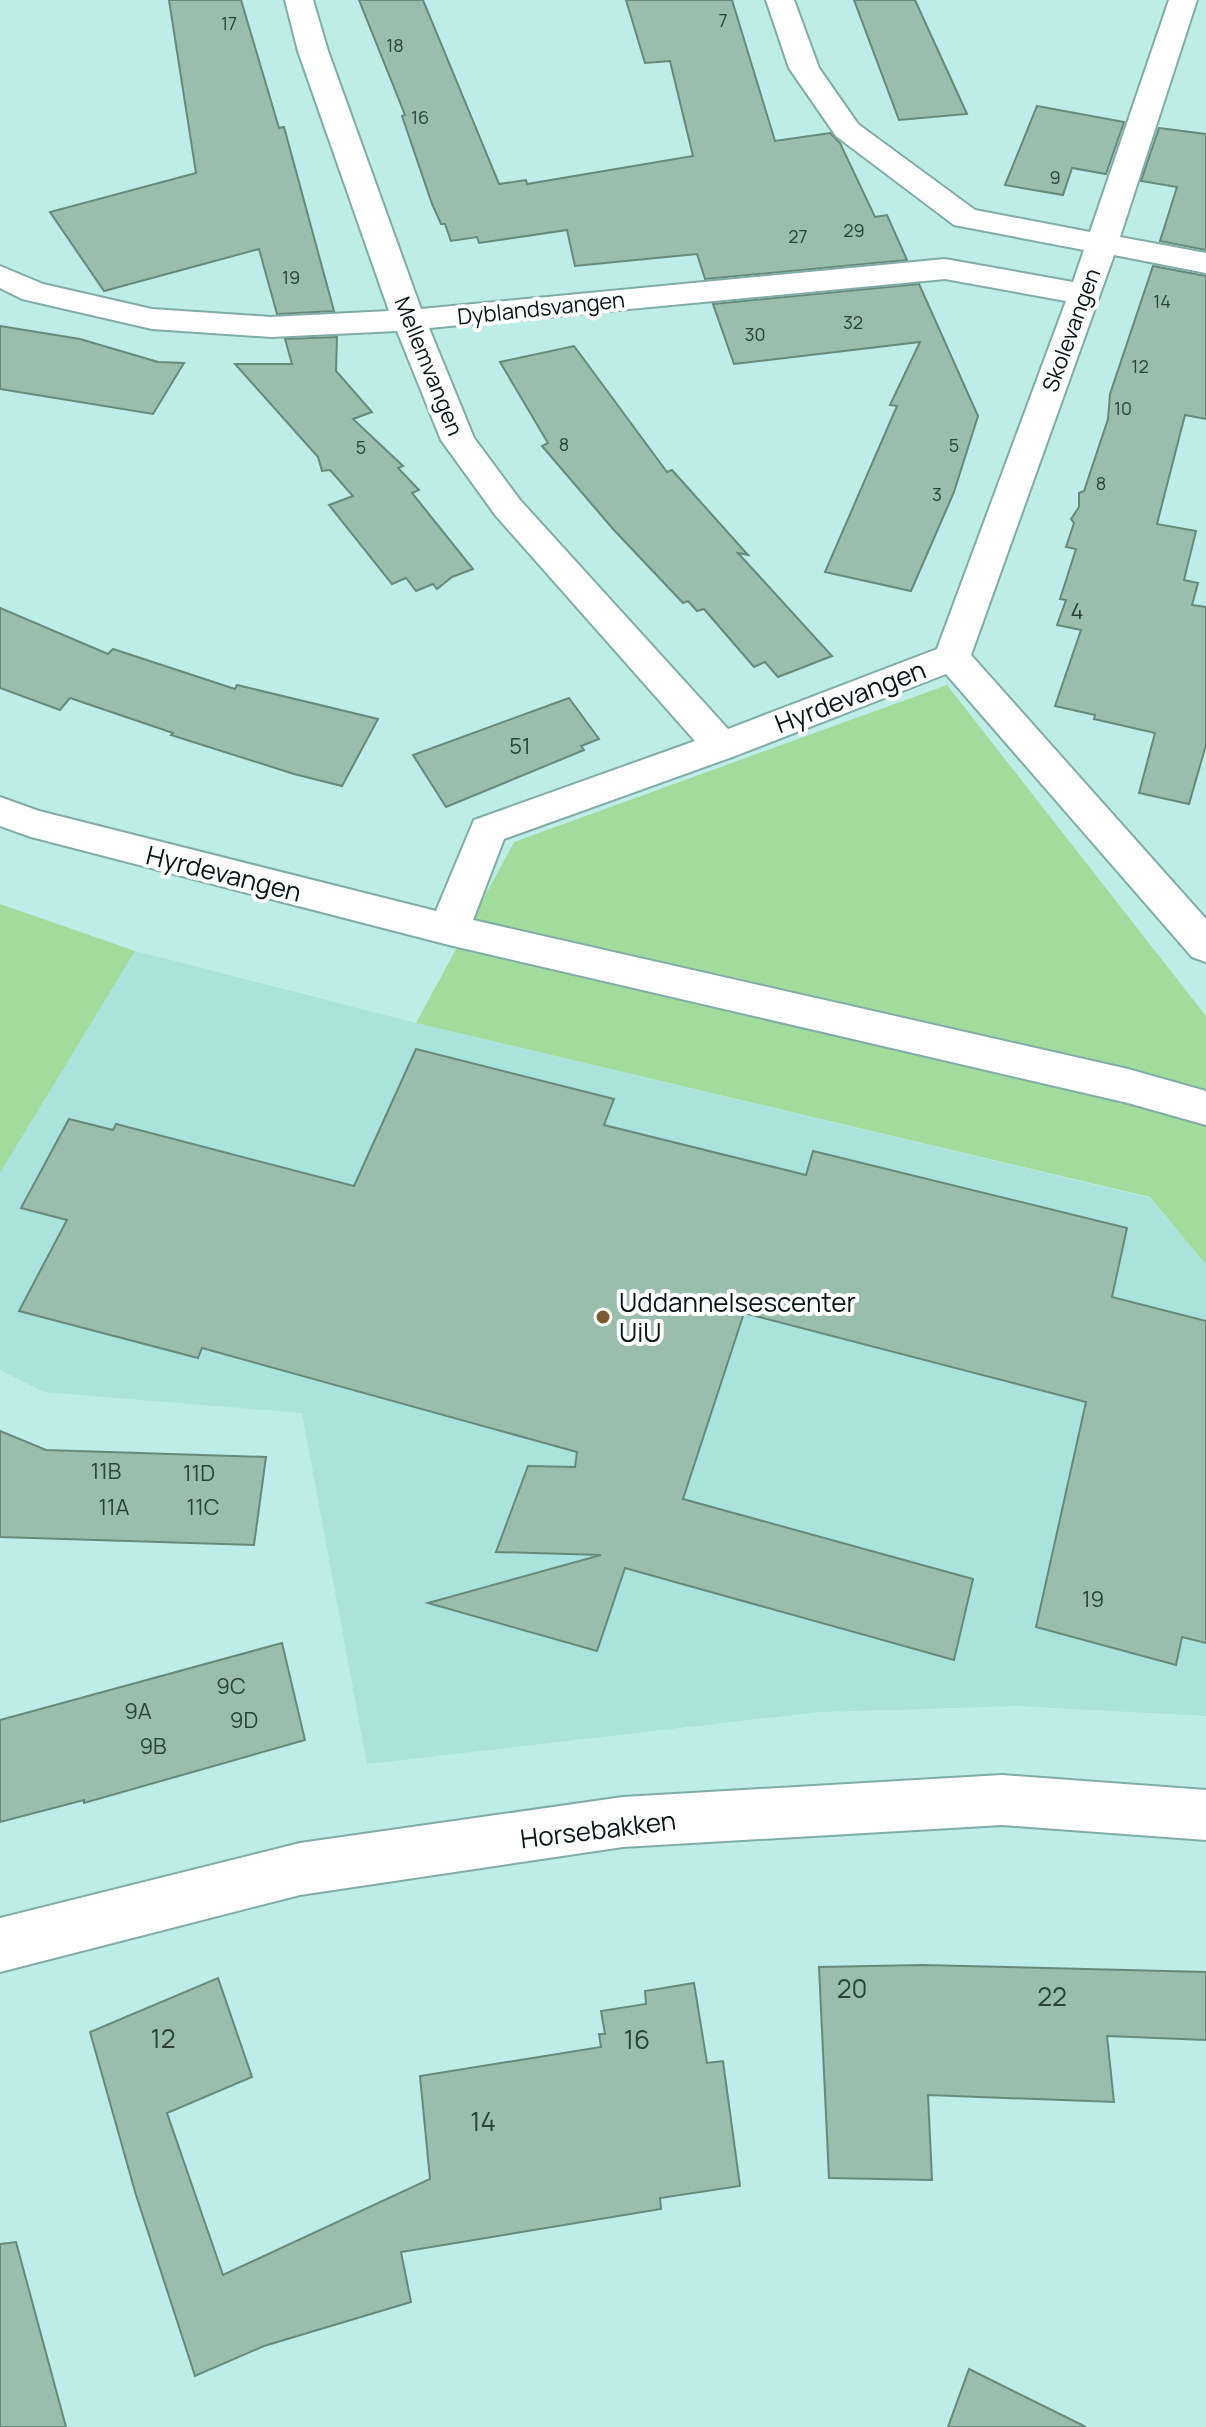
<svg xmlns="http://www.w3.org/2000/svg" width="1206" height="2427" viewBox="0 0 1206 2427" font-family="Manrope,sans-serif">
  <style>
    .built { fill: #aae2dc }
    .green { fill: #a1dc9c }
    .building { fill: #99bead; stroke: #668a7a; stroke-width: 2 }
    .lines { fill: none; stroke-linecap: round; stroke-linejoin: round }
    .minor-casing { stroke: #80aca7; stroke-width: 4 }
    .tertiary-casing { stroke: #80aca7; stroke-width: 4 }
    .minor { fill: #fff; fill-rule: evenodd }
    .tertiary { fill: #fff; fill-rule: evenodd }
    .poi-dot { fill: #7a5c30; stroke: #fff; stroke-width: 3 }
    .labels { text-anchor: middle; dominant-baseline: central; stroke-width: 8; stroke-linejoin: round; paint-order: stroke }
    .far-number-label { font-size: 18px; fill: #2b413b }
    .far-street-label { font-size: 22px; fill: #061715; stroke: #fff }
    .number-label { font-size: 22px; fill: #2b413b }
    .street-label { font-size: 26px; fill: #061715; stroke: #fff }
    .poi-label { font-size: 26px; fill: #061715; stroke: #fff; text-anchor: start }
    .near-number-label { font-size: 26px; fill: #2b413b }
  </style>
  <rect width="100%" height="100%" fill="#beece7"/>
  <path class="built" d="M 135,951 L 416,1023 L 1150,1198 L 1206,1265 L 1206,1716 L 1018,1706 L 819,1712 L 367,1764 L 302,1413 L 44,1392 L 0,1370 L 0,1173 Z"/>
  <g class="green">
    <path d="M 947,685 L 1206,1016 L 1206,1265 L 1150,1197 L 416,1023 L 514,842 Z"/>
    <path d="M 0,904 L 135,951 L 0,1173 Z"/>
  </g>
  <g class="building">
    <path d="M 169,0 L 241,0 L 279,128 L 284,127 L 334,311 L 277,314 L 259,249 L 104,291 L 50,212 L 196,173 Z"/>
    <path d="M 359,0 L 423,0 L 499,184 L 526,180 L 527,184 L 693,156 L 670,61 L 645,63 L 626,0 L 732,0 L 775,141 L 830,133 L 840,143 L 875,217 L 887,215 L 907,260 L 705,279 L 697,254 L 575,266 L 567,230 L 479,243 L 477,237 L 451,241 L 445,224 L 441,224 L 432,204 L 402,116 L 405,115 Z"/>
    <path d="M 854,0 L 915,0 L 967,114 L 899,120 Z"/>
    <path d="M 1037,106 L 1124,122 L 1106,174 L 1072,168 L 1063,195 L 1005,185 Z"/>
    <path d="M 1159,128 L 1206,134 L 1206,250 L 1160,241 L 1177,187 L 1141,181 Z"/>
    <path d="M 1153,266 L 1206,276 L 1206,419 L 1185,415 L 1157,524 L 1196,531 L 1184,580 L 1198,583 L 1192,605 L 1206,607 L 1206,745 L 1189,804 L 1139,793 L 1155,733 L 1094,719 L 1095,715 L 1055,706 L 1081,630 L 1057,625 L 1066,600 L 1060,599 L 1076,549 L 1066,547 L 1074,523 L 1071,519 L 1079,507 L 1079,493 L 1084,491 L 1108,419 L 1110,394 Z"/>
    <path d="M 919,284 L 978,416 L 954,492 L 911,591 L 825,572 L 897,406 L 890,405 L 920,342 L 734,364 L 713,304 Z"/>
    <path d="M 0,326 L 80,339 L 158,362 L 184,363 L 153,414 L 0,389 Z"/>
    <path d="M 337,337 L 336,371 L 372,412 L 353,419 L 403,466 L 398,468 L 419,490 L 412,493 L 473,569 L 452,577 L 437,589 L 433,584 L 416,591 L 406,578 L 392,584 L 329,505 L 353,496 L 330,470 L 322,471 L 318,457 L 235,364 L 292,364 L 285,339 Z"/>
    <path d="M 574,346 L 667,472 L 672,470 L 748,555 L 738,553 L 832,656 L 778,677 L 765,662 L 754,667 L 704,609 L 697,611 L 688,601 L 683,603 L 613,529 L 542,446 L 548,443 L 500,362 Z"/>
    <path d="M 0,608 L 108,654 L 113,649 L 235,689 L 237,685 L 378,719 L 342,786 L 294,774 L 171,735 L 173,733 L 70,698 L 60,710 L 0,688 Z"/>
    <path d="M 569,698 L 599,739 L 581,746 L 584,750 L 446,807 L 413,755 Z"/>
    <path d="M 416,1049 L 614,1099 L 604,1125 L 806,1175 L 813,1151 L 1127,1228 L 1112,1297 L 1206,1321 L 1206,1643 L 1182,1637 L 1176,1665 L 1036,1627 L 1086,1402 L 744,1313 L 683,1499 L 973,1579 L 954,1660 L 625,1568 L 597,1651 L 428,1603 L 601,1555 L 496,1552 L 528,1466 L 575,1467 L 577,1452 L 202,1348 L 198,1358 L 19,1311 L 67,1220 L 21,1208 L 69,1119 L 113,1130 L 116,1124 L 354,1186 Z"/>
    <path d="M 0,1431 L 46,1450 L 266,1457 L 254,1545 L 0,1537 Z"/>
    <path d="M 282,1643 L 305,1740 L 84,1803 L 84,1800 L 0,1822 L 0,1720 Z"/>
    <path d="M 922,1965 L 1206,1972 L 1206,2040 L 1107,2036 L 1114,2102 L 928,2095 L 932,2180 L 829,2178 L 819,1967 Z"/>
    <path d="M 218,1978 L 252,2077 L 167,2113 L 223,2275 L 430,2179 L 420,2076 L 601,2047 L 599,2034 L 605,2034 L 601,2011 L 646,2004 L 645,1991 L 694,1983 L 707,2063 L 723,2061 L 740,2186 L 660,2198 L 661,2209 L 401,2252 L 411,2302 L 264,2346 L 195,2376 L 136,2195 L 90,2032 Z"/>
    <path d="M 16,2242 L 66,2427 L 0,2427 L 0,2244 Z"/>
    <path d="M 969,2369 L 1086,2427 L 948,2427 Z"/>
  </g>
  <g class="lines">
    <g class="minor-casing">
      <path id="minor" d="M 285,0 L 313,0 L 328,51 L 421,309 L 945,259 L 1073,282 L 1084,250 L 954,225 L 836,136 L 789,68 L 766,0 L 794,0 L 819,68 L 858,124 L 975,210 L 1090,232 L 1169,0 L 1197,0 L 1120,237 L 1206,253 L 1206,273 L 1114,255 L 971,655 L 1206,919 L 1206,962 L 1192,957 L 946,674 L 735,756 L 504,839 L 473,920 L 1128,1069 L 1206,1091 L 1206,1125 L 1128,1103 L 449,945 L 31,837 L 0,826 L 0,797 L 39,811 L 436,911 L 474,820 L 695,741 L 496,516 L 441,440 L 397,331 L 271,337 L 152,329 L 22,299 L 0,288 L 0,266 L 43,284 L 152,309 L 271,317 L 389,311 L 298,51 ZM 945,279 L 1066,301 L 937,649 L 728,729 L 520,500 L 474,438 L 429,328 Z"/>
    </g>
    <g class="tertiary-casing">
      <path id="tertiary" d="M 1002,1775 L 1206,1790 L 1206,1840 L 1002,1825 L 623,1847 L 300,1895 L 0,1972 L 0,1918 L 300,1843 L 623,1797 Z"/>
    </g>
    <use href="#minor" class="minor"/>
    <use href="#tertiary" class="tertiary"/>
  </g>
  <circle class="poi-dot" cx="603" cy="1317" r="8"/>
  <g class="labels">
    <g class="far-number-label">
      <text x="723" y="20">7</text>
      <text x="229" y="23">17</text>
      <text x="395" y="45">18</text>
      <text x="420" y="117">16</text>
      <text x="1055" y="177">9</text>
      <text x="854" y="230">29</text>
      <text x="798" y="236">27</text>
      <text x="291" y="277">19</text>
      <text x="1162" y="301">14</text>
      <text x="853" y="322">32</text>
      <text x="755" y="334">30</text>
      <text x="1140" y="366">12</text>
      <text x="1123" y="408">10</text>
      <text x="564" y="444">8</text>
      <text x="954" y="445">5</text>
      <text x="361" y="447">5</text>
      <text x="1101" y="483">8</text>
      <text x="937" y="494">3</text>
    </g>
    <g class="far-street-label">
      <text transform="translate(541 308) rotate(-6)">Dyblandsvangen</text>
      <text transform="translate(1071 330) rotate(-70)">Skolevangen</text>
      <text transform="translate(429 366) rotate(68)">Mellemvangen</text>
    </g>
    <g class="number-label">
      <text x="1077" y="611">4</text>
      <text x="520" y="746">51</text>
      <text x="106" y="1471">11B</text>
      <text x="199" y="1473">11D</text>
      <text x="114" y="1507">11A</text>
      <text x="203" y="1507">11C</text>
      <text x="1093" y="1599">19</text>
      <text x="231" y="1686">9C</text>
      <text x="138" y="1711">9A</text>
      <text x="244" y="1720">9D</text>
      <text x="153" y="1746">9B</text>
    </g>
    <g class="street-label">
      <text transform="translate(850 696) rotate(-21)">Hyrdevangen</text>
      <text transform="translate(224 873) rotate(14)">Hyrdevangen</text>
      <text transform="translate(598 1829) rotate(-7)">Horsebakken</text>
    </g>
    <g class="poi-label">
      <text x="619" y="1302">Uddannelsescenter<tspan x="619" dy="30">UiU</tspan></text>
    </g>
    <g class="near-number-label">
      <text x="852" y="1988">20</text>
      <text x="1052" y="1996">22</text>
      <text x="163" y="2038">12</text>
      <text x="637" y="2039">16</text>
      <text x="483" y="2121">14</text>
    </g>
  </g>
</svg>
